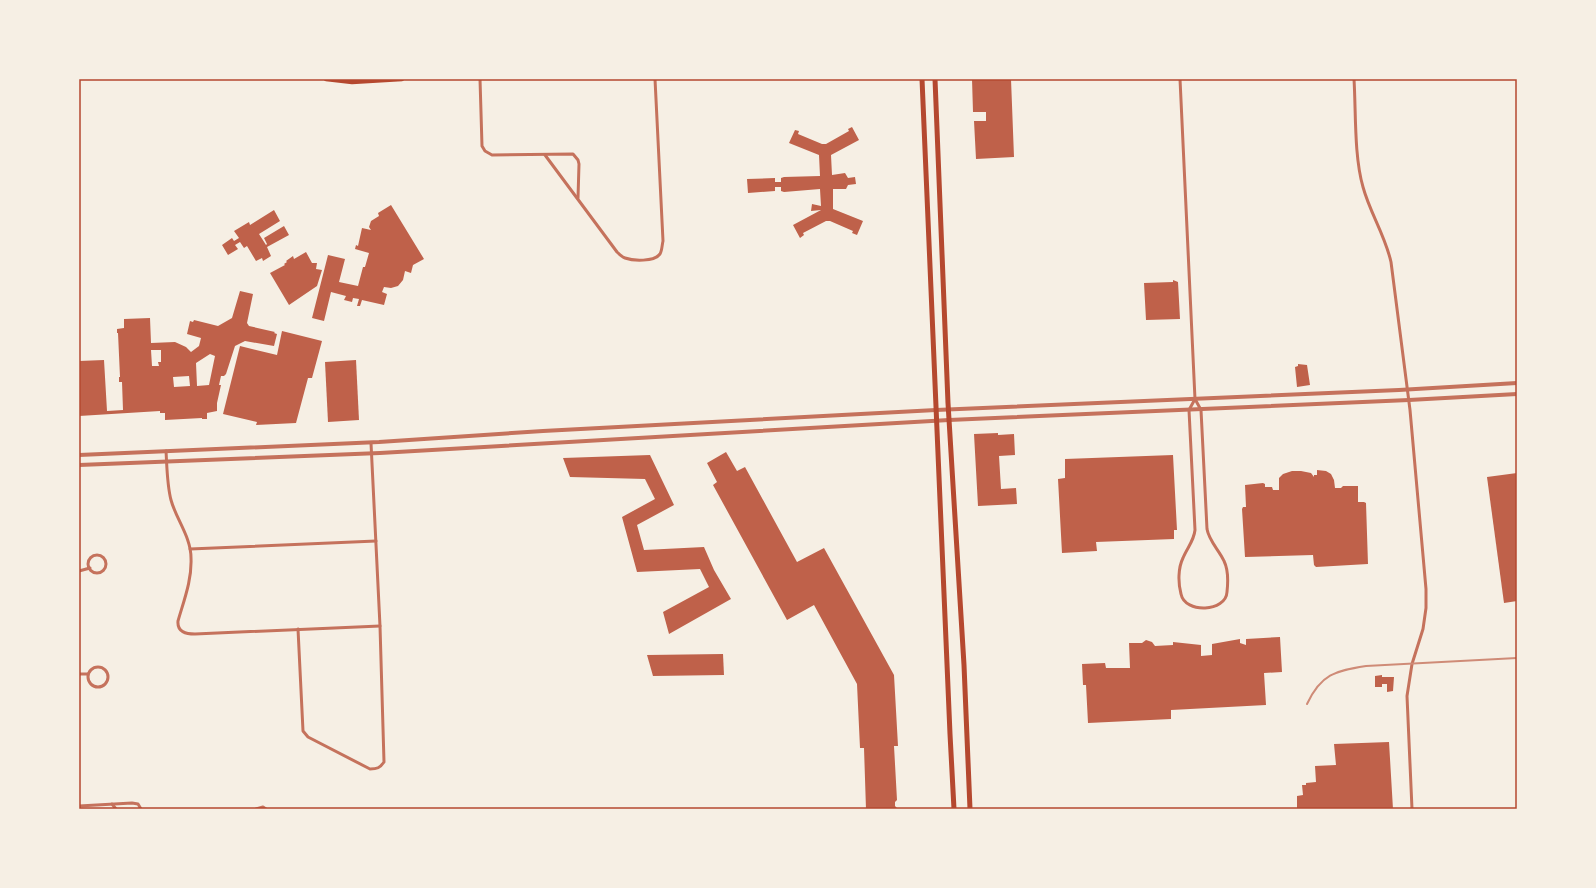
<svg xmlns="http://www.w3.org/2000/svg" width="1596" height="888" viewBox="0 0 1596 888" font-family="'Varela Round',sans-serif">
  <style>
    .building { fill: #bf614a; fill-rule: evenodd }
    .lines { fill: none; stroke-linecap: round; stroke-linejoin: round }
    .minor { stroke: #c5725c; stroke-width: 3 }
    .tertiary { stroke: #c5725c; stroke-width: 4 }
    .secondary { stroke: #b5482f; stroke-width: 4.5 }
    .primary { stroke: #b5482f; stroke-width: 5 }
    .rail { stroke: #cf8b77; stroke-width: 2 }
    .neatline { fill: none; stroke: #b5482f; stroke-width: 1.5 }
  </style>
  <rect width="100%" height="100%" fill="#f6efe4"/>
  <g class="building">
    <path d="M 972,79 L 1011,79 L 1014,157 L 976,159 L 974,121 L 986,121 L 986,112 L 973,112 Z"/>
    <path d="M 852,127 L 859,140 L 831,155 L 832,175 L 845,173 L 848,178 L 855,177 L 856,184 L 848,185 L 846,189 L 833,189 L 833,209 L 863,221 L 857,235 L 852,233 L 853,231 L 830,221 L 826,221 L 803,233 L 804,235 L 800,238 L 793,225 L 821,210 L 811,211 L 812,204 L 821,206 L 820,189 L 784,192 L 781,191 L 781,187 L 775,187 L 775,191 L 748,193 L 747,179 L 775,178 L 775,182 L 781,182 L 781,178 L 784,177 L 820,176 L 819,155 L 789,143 L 795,130 L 799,131 L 798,134 L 822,144 L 826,144 L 849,131 L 848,129 Z"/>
    <path d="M 391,205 L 424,259 L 413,265 L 411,273 L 405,271 L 403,280 L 398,286 L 391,288 L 384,287 L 382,292 L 387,294 L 384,305 L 362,300 L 360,306 L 357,306 L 359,299 L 353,298 L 352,302 L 344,300 L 346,296 L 331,292 L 324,321 L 312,318 L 328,255 L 345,259 L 339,282 L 358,286 L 363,267 L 365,267 L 369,253 L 355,249 L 356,245 L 358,246 L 362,228 L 371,230 L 369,227 L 371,221 L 379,216 L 378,213 Z"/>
    <path d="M 274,210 L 280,221 L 259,234 L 266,245 L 267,244 L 264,238 L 284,226 L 289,235 L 267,247 L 271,256 L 263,261 L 262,258 L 256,261 L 247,246 L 244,248 L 240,242 L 235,245 L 238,249 L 228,255 L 222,245 L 232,238 L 234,241 L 239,238 L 234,231 L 249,222 L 250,225 Z"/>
    <path d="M 306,252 L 312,263 L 317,263 L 316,269 L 322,270 L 317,286 L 289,305 L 270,273 L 285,265 L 284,264 L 287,262 L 286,261 L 293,256 L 294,259 Z"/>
    <path d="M 1173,280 L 1178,282 L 1180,319 L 1146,320 L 1144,283 L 1173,282 Z"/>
    <path d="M 240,291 L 253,294 L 247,323 L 249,326 L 275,332 L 274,333 L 277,334 L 274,346 L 245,341 L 235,346 L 226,374 L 224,376 L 221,376 L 219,385 L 221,385 L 217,403 L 217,411 L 207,413 L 207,419 L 202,419 L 202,418 L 165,420 L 165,413 L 160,413 L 160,411 L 79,416 L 79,361 L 104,360 L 107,411 L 123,410 L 122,382 L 119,382 L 119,377 L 120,377 L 118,333 L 117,333 L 117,329 L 124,328 L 124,319 L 150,318 L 151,343 L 175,342 L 186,347 L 191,352 L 199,346 L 201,338 L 187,334 L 190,321 L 193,322 L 194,320 L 218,326 L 232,318 ZM 151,350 L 161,350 L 161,362 L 158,362 L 159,366 L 152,366 ZM 210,354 L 215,356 L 209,385 L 197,386 L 196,363 ZM 189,376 L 190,386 L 174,387 L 173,377 Z"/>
    <path d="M 282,331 L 322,341 L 312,378 L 308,378 L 296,423 L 256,425 L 257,422 L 223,414 L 240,346 L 277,355 Z"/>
    <path d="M 356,360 L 359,420 L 328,422 L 325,362 Z"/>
    <path d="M 1298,364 L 1307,365 L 1310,385 L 1297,387 L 1295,367 L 1298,366 Z"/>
    <path d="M 998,433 L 998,435 L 1014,434 L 1015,455 L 999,456 L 1001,489 L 1016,488 L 1017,504 L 978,506 L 974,434 Z"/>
    <path d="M 726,452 L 737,471 L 745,467 L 797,562 L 824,548 L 894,675 L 898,746 L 894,746 L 897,800 L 895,802 L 895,806 L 898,809 L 866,809 L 864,748 L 860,748 L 857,684 L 814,605 L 787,620 L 713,485 L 717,482 L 707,463 Z"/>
    <path d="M 650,455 L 674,505 L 637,525 L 644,550 L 704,547 L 714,570 L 731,599 L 669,634 L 663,612 L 709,587 L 700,569 L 637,572 L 622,517 L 655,499 L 645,479 L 570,477 L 563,458 Z"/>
    <path d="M 1173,455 L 1177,530 L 1174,530 L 1174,539 L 1096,542 L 1097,551 L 1062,553 L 1058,479 L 1065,478 L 1065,459 Z"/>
    <path d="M 1317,470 L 1326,471 L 1331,474 L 1334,480 L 1335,488 L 1341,488 L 1343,486 L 1358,486 L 1358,502 L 1364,502 L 1366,503 L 1368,564 L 1316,567 L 1314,565 L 1313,555 L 1245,557 L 1242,509 L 1243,507 L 1246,507 L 1245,485 L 1263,483 L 1265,484 L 1265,487 L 1272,487 L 1273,490 L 1279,490 L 1279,478 L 1283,474 L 1292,471 L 1301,471 L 1311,473 L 1314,477 L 1314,475 L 1317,475 Z"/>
    <path d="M 1517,473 L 1517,601 L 1504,603 L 1487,477 Z"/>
    <path d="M 1280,637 L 1282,672 L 1264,673 L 1266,705 L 1171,710 L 1171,719 L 1088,723 L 1086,685 L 1083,685 L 1082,664 L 1105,663 L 1106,668 L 1130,668 L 1129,643 L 1142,643 L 1146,640 L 1152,642 L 1155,646 L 1173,645 L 1173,642 L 1201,645 L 1201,656 L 1212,655 L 1212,644 L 1240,639 L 1240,643 L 1246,645 L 1246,639 Z"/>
    <path d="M 723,654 L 724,675 L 653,676 L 647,655 Z"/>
    <path d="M 1382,675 L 1382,677 L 1394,677 L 1393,691 L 1387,692 L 1387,684 L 1382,684 L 1382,687 L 1375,687 L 1375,676 Z"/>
    <path d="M 1389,742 L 1393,809 L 1297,809 L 1297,796 L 1303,795 L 1302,785 L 1306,785 L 1306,783 L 1316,782 L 1315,766 L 1336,765 L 1334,744 Z"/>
  </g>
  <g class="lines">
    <g class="minor">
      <path d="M 480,79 L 482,146 L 485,151 L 492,155 L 573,154 L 578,160 L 579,164 L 578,198"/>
      <path d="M 1180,79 L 1195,399 L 1201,410 L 1207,529 C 1209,541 1219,550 1224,561 C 1228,569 1228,583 1227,592 C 1226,612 1185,614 1181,594 C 1178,583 1178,568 1183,558 C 1187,548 1194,541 1195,530 L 1189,410 L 1195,399"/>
      <path d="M 1354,79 C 1356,112 1354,156 1363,187 C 1370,213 1385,235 1391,262 L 1410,410 L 1426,589 L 1426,608 L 1423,629 L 1412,664 L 1407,696 L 1412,809"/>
      <path d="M 545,155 L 617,252 C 619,254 622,257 625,258 C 633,261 654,262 660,254 C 662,251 662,245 663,241 L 655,79"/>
      <path d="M 166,451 C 167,467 167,485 171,500 C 176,519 191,537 191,558 C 192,580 184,600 178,621 C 177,632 186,634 195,634 L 380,626"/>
      <path d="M 190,549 L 376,541"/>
      <circle cx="97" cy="564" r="9"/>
      <path d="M 79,571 L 90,568"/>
      <path d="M 298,629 L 303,731 L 308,737 L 370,769 C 377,769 380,768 384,762 L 380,626 L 371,443"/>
      <circle cx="98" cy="677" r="10"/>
      <path d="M 79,674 L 88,674"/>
      <path d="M 112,804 L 116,809"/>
      <path d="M 79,806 L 132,803 L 138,804 L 141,809"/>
      <path d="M 256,809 L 263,807 L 266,809"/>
    </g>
    <g class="tertiary">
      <path d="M 79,455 L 379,442 L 543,431 L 936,410 L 1399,390 L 1517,383"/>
      <path d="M 79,465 L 380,453 L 949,420 L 1409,400 L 1517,394"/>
    </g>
    <path class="secondary" d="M 326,79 L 352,82 L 402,79"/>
    <g class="primary">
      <path d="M 922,79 L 950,734 L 954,809"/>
      <path d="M 935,79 L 948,403 L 964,665 L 970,809"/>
    </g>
    <path class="rail" d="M 1307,704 C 1321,674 1335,671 1366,666 L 1517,658"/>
  </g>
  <rect width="1596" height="888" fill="none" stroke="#f6efe4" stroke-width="160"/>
  <rect x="80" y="80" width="1436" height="728" class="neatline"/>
</svg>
